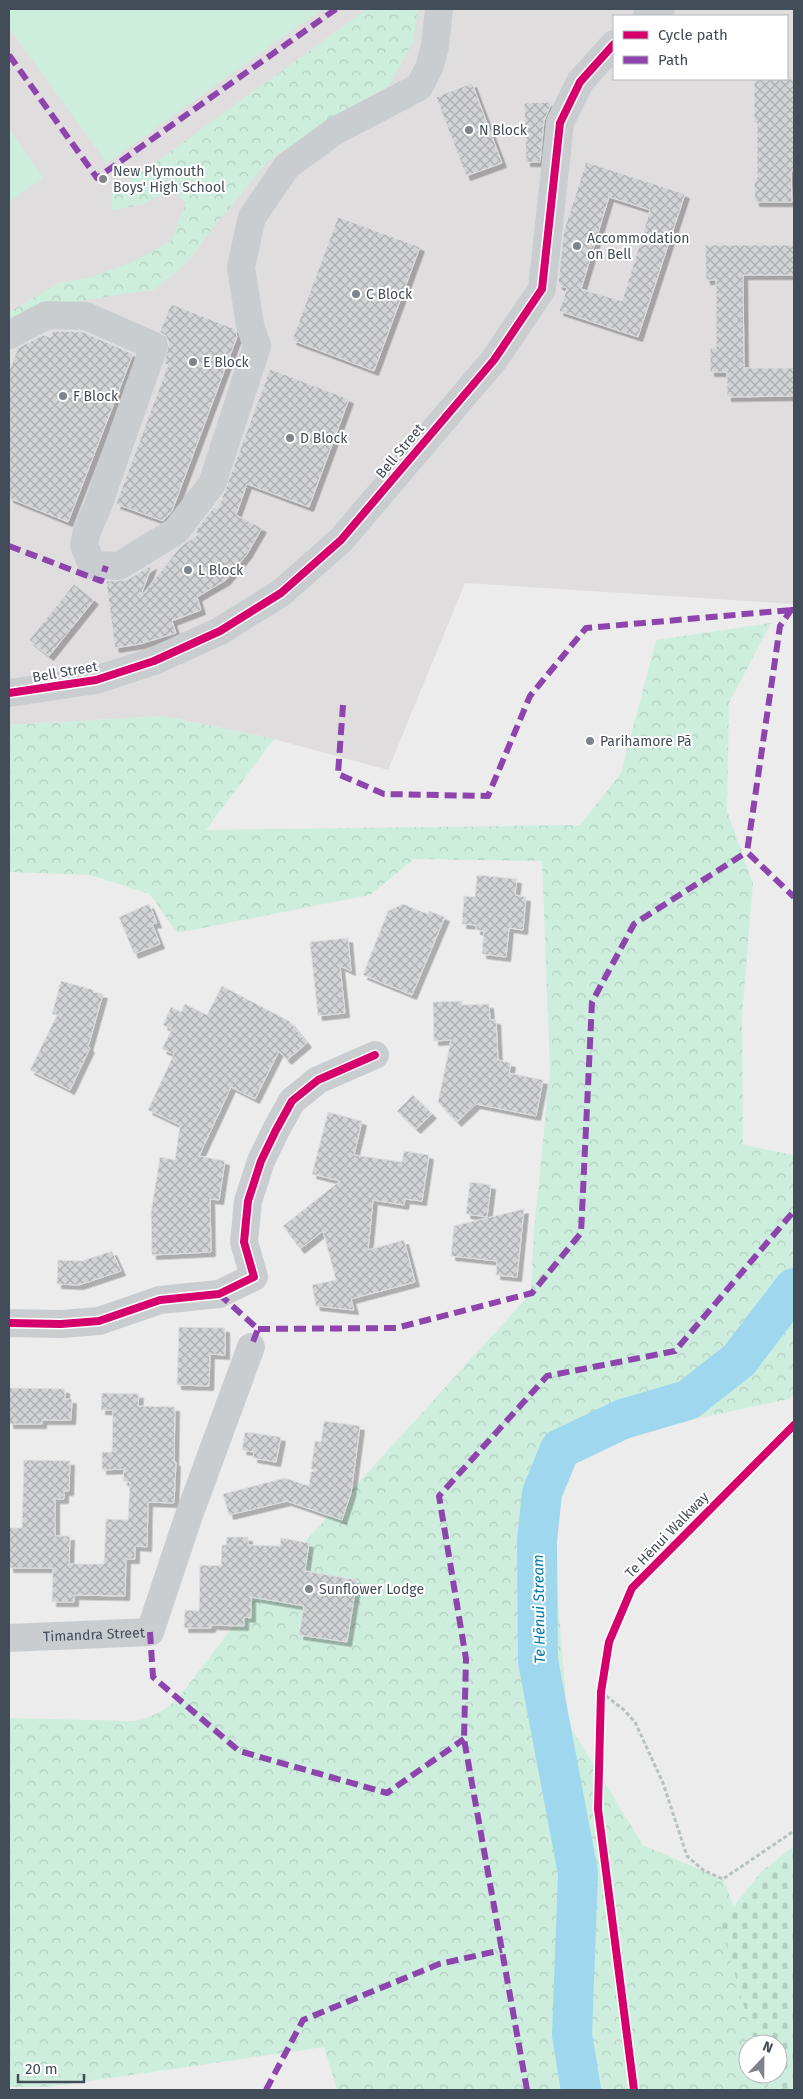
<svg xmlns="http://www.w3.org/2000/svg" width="803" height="2099" viewBox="0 0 803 2099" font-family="'Fira Sans',sans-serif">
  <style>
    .education { fill: #dfddde; fill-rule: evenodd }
    .forest { fill: url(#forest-crowns); fill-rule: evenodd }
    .cemetery { fill: url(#cemetery-stones) }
    .park { fill: #ceeedd }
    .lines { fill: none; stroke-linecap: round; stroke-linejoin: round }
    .river { stroke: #9fd7ef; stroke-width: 40 }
    .building { fill: url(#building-cross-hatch); stroke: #dededf; fill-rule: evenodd; filter: url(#shadow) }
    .path { stroke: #b5c2c0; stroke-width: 3; stroke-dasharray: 4 2.5; stroke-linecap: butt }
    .minor { stroke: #cacdd0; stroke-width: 28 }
    .quiet { stroke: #8e44ad; stroke-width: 6; stroke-dasharray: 12 6; stroke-linecap: butt }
    .cycleway-casing { stroke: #fff; stroke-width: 11 }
    .cycleway { stroke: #d6006c; stroke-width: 8 }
    .poi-dot { fill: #7e848c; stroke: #fff; stroke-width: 2 }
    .labels { text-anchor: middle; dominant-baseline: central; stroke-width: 4; stroke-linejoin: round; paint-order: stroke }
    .poi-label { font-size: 14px; fill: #434c59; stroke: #fff; text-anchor: start }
    .street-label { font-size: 14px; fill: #434c59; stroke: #fff }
    .water-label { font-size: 15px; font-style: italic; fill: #0478ab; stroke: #fff }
  </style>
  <defs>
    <pattern id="forest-crowns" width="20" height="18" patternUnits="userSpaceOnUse" patternTransform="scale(1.25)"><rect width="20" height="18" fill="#ceeedd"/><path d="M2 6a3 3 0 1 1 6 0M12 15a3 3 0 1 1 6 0" fill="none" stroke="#b2cec0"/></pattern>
    <pattern id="cemetery-stones" width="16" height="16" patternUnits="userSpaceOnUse" patternTransform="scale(1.25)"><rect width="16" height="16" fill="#ceeedd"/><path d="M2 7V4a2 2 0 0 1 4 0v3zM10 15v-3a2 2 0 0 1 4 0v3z" fill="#b2cec0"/></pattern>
    <pattern id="building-cross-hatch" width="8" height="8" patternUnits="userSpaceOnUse" patternTransform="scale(1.25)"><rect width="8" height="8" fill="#d2d3d5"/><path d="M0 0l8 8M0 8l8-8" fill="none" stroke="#acadb0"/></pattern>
    <filter id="shadow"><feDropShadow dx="4.5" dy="4.5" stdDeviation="0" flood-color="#0004"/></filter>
  </defs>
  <rect width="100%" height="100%" fill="#edecec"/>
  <path class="education" d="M 9,9 L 794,9 L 794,604 L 465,583 L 388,770 L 274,739 L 163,716 L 9,725 ZM 614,16 L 787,16 L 787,79 L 614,79 Z"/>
  <g class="forest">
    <path d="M 367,9 L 418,9 L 413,41 L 390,85 L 333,118 L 268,161 L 215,225 L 187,263 L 154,290 L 122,294 L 45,307 L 9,325 L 9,312 L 61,282 L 92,277 L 132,262 L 171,241 L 186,202 L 172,190 L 141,205 L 112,210 L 112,194 Z"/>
    <path d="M 771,623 L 729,703 L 727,811 L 753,883 L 742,1016 L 743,1145 L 794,1155 L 794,1393 L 789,1399 L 602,1439 L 571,1462 L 552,1527 L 568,1723 L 643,1845 L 724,1880 L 794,2073 L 794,2090 L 337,2090 L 324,2047 L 49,2087 L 9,2087 L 9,1718 L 135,1721 C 154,1717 166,1710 179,1697 L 261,1590 L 531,1293 L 534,1229 L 550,1072 L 542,861 L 414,859 L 370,895 L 177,933 L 150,894 L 90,875 L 9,872 L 9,725 L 163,716 L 274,739 L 206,830 L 580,825 L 621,773 L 656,640 ZM 748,2044 L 778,2044 L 778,2074 L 748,2074 Z"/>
  </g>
  <path class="cemetery" d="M 794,1846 L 794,2090 L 768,2090 L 764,2074 L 778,2074 L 778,2044 L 755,2044 L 720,1923 L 762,1871 Z"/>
  <g class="park">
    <path d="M 9,9 L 322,9 L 107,163 L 9,28 Z"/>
    <path d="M 9,129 L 43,178 L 9,202 Z"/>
  </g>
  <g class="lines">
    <path class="river" d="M 581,2090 L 572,2035 L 578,1873 L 538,1661 L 537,1541 L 542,1493 L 560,1449 L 623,1419 L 688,1400 L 739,1360 L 794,1288"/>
  </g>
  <g class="building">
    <path d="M 754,79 L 794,79 L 794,171 L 791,171 L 792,202 L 755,202 L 754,180 L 757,180 L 757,123 L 754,123 Z"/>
    <path d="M 472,83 L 502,163 L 466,176 L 436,97 Z"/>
    <path d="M 552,102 L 544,121 L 540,162 L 526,162 L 524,103 Z"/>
    <path d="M 586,162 L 685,194 L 638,337 L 559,311 L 567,288 L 558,285 L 564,230 ZM 609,197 L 650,210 L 622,301 L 581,289 Z"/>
    <path d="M 338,217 L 420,247 L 374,371 L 292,340 Z"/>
    <path d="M 705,245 L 794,245 L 794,275 L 743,275 L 744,368 L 794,368 L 794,396 L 727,397 L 727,372 L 710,372 L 710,348 L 716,348 L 716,280 L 706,280 Z"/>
    <path d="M 171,304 L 235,329 L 237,337 L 172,511 L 163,521 L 116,504 L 168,365 L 164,364 L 169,343 L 166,336 L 160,332 Z"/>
    <path d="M 53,331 L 83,332 L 133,354 L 68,522 L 9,498 L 9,371 L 18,348 L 43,335 L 51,337 Z"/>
    <path d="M 270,369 L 349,399 L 309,507 L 247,484 L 236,515 L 262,528 L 247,554 L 226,580 L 197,597 L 201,610 L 172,621 L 176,633 L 140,644 L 115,648 L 106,581 L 127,580 L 152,565 L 140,598 L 180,547 L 199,534 L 195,532 L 214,507 L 218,509 Z"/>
    <path d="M 74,584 L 94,600 L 49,656 L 29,640 Z"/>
    <path d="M 477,875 L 517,879 L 515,895 L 526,897 L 523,930 L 509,928 L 506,957 L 482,954 L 484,931 L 476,930 L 476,925 L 462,924 L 464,896 L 475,897 Z"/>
    <path d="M 149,904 L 157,923 L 152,924 L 160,944 L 134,954 L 119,917 Z"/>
    <path d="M 403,904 L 428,914 L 429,911 L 445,917 L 412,995 L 363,975 L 388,911 Z"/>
    <path d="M 348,938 L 351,971 L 340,966 L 345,1013 L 318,1016 L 310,942 Z"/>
    <path d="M 61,981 L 94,990 L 93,992 L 103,994 L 88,1047 L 90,1048 L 70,1090 L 30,1070 L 57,1015 L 52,1014 Z"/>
    <path d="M 222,986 L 289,1021 L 307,1043 L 287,1060 L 279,1051 L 255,1099 L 231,1087 L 199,1156 L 225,1161 L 219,1200 L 210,1199 L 211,1252 L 152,1255 L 151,1213 L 160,1157 L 175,1160 L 180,1125 L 148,1110 L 174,1054 L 162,1049 L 172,1029 L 163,1025 L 171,1007 L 181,1012 L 185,1004 L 207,1015 Z"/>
    <path d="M 462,1001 L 462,1005 L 489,1004 L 490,1020 L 496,1020 L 498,1060 L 511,1063 L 509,1073 L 543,1080 L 536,1116 L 476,1104 L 457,1122 L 438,1102 L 451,1040 L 434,1041 L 433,1002 Z"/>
    <path d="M 413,1095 L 432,1114 L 416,1129 L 397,1111 Z"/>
    <path d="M 328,1112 L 362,1121 L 354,1155 L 402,1162 L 404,1151 L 429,1155 L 422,1201 L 405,1199 L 404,1205 L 373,1200 L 368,1250 L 404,1240 L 415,1282 L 351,1299 L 354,1310 L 316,1306 L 312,1285 L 336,1280 L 323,1231 L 300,1249 L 283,1226 L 340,1181 L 312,1174 Z"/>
    <path d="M 470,1182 L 491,1185 L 487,1217 L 466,1214 Z"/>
    <path d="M 524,1209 L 517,1277 L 496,1275 L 497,1261 L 451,1256 L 454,1226 Z"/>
    <path d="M 112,1251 L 121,1271 L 79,1285 L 57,1284 L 58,1260 L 82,1261 Z"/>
    <path d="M 179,1327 L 225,1328 L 225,1355 L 210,1354 L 209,1386 L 177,1385 Z"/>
    <path d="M 9,1388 L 65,1389 L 65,1399 L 72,1399 L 71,1420 L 42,1420 L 42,1424 L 9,1424 Z"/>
    <path d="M 102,1393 L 139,1394 L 138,1406 L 175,1407 L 174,1462 L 176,1462 L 174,1503 L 148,1502 L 147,1547 L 135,1546 L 135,1559 L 126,1559 L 125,1596 L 74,1595 L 74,1602 L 52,1602 L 53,1568 L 9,1568 L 9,1528 L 22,1528 L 24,1460 L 70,1461 L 69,1491 L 64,1491 L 64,1499 L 55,1499 L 55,1536 L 70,1536 L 69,1564 L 104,1564 L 106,1519 L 128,1520 L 130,1482 L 123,1481 L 124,1469 L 102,1470 L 102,1452 L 112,1452 L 113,1410 L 101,1410 Z"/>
    <path d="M 324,1421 L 360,1426 L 351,1493 L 342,1520 L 287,1501 L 229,1515 L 223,1494 L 285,1478 L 309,1486 L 311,1472 L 317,1470 L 311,1469 L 315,1441 L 321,1442 Z"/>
    <path d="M 245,1432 L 281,1437 L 276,1462 L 253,1458 L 254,1452 L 242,1450 Z"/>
    <path d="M 227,1537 L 248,1537 L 248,1545 L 280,1546 L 281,1538 L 309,1543 L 305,1571 L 357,1580 L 347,1642 L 299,1635 L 304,1606 L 251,1597 L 251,1618 L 244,1617 L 244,1626 L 211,1625 L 211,1628 L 184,1628 L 185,1610 L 199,1611 L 200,1565 L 221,1566 L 222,1545 L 226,1545 Z"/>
  </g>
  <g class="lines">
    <g class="path">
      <path d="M 601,1692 L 624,1710 L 635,1722 L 663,1783 L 687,1856 L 703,1870 L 723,1879 L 794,1831"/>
      <path d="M 598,1809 L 601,1692 L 609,1642 L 632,1588 L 794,1425"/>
    </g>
    <g class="minor">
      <path d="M 647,16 L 661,9"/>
      <path d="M 9,335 L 47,315 L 86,316 L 154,346 L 97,508 L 87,531 L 84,545 L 92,565 L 119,566 L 176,531 L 212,484 L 257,346 L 250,325 L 241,267 L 252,217 L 287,166 L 335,131 L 419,87 L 429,68 L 435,46 L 439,9"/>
      <path d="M 9,693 L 96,680 L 154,661 L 220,631 L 281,593 L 341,540 L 494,360 L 542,289 L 560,123 L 580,82 L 614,44"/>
      <path d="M 9,1323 L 61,1324 L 99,1321 L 160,1300 L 219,1294 L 254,1277 L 244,1242 L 248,1201 L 261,1161 L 276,1130 L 292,1101 L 318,1080 L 375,1055"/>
      <path id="s1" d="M 9,1638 L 150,1632 L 188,1518 L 251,1347"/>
    </g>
    <g class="quiet">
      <path d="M 9,55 L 97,178 L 336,9"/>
      <path d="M 9,546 L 101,581 L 106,566"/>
      <path d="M 793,610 L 791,610 L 780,626 L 747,852 L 794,897"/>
      <path d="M 343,705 L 338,774 L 384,794 L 488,796 L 530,696 L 586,628 L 791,610"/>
      <path d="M 219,1294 L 258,1329 L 251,1347"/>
      <path d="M 258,1329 L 396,1328 L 532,1293 L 581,1233 L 592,1002 L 634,924 L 747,852"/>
      <path d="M 150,1632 L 153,1677 L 239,1751 L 387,1793 L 464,1739"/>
      <path d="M 266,2090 L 303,2020 L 439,1964 L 502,1950"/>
      <path d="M 527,2090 L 464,1739 L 466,1659 L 439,1496 L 547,1376 L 675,1351 L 794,1211"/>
    </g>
    <g class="cycleway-casing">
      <g id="cycleway">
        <path d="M 9,693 L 96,680 L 154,661 L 220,631 L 281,593 L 341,540 L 494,360 L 542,289 L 560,123 L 580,82 L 614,44"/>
        <path d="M 9,1323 L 61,1324 L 99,1321 L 160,1300 L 219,1294 L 254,1277 L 244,1242 L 248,1201 L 261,1161 L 276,1130 L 292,1101 L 318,1080 L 375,1055"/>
        <path d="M 634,2090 L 598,1809 L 601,1692 L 609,1642 L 632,1588 L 794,1425"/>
      </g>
    </g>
    <use href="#cycleway" class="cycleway"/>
  </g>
  <g class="poi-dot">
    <circle cx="469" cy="130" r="5"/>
    <circle cx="103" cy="179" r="5"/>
    <circle cx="577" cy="246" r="5"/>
    <circle cx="356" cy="294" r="5"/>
    <circle cx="193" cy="362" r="5"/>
    <circle cx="63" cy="396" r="5"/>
    <circle cx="290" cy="438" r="5"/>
    <circle cx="188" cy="570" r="5"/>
    <circle cx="590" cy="741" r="5"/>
    <circle cx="309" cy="1589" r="5"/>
  </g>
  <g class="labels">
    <g class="poi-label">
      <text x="479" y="130">N Block</text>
      <text x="113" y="171">New Plymouth<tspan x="113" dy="16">Boys' High School</tspan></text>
      <text x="587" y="238">Accommodation<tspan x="587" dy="16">on Bell</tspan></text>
      <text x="366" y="294">C Block</text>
      <text x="203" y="362">E Block</text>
      <text x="73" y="396">F Block</text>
      <text x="300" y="438">D Block</text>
      <text x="198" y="570">L Block</text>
      <text x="600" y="741">Parihamore Pā</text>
      <text x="319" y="1589">Sunflower Lodge</text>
    </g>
    <g class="street-label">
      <text transform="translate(400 451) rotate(-50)">Bell Street</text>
      <text transform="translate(65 672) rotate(-10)">Bell Street</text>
      <text transform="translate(667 1535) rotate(-46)">Te Hēnui Walkway</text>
      <text stroke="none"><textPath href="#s1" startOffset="85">Timandra Street</textPath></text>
    </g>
    <g class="water-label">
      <text transform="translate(539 1609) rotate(-91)">Te Hēnui Stream</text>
    </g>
  </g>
  <rect width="803" height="2099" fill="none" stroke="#434c59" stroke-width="20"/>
  <rect x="613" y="15" width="175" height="65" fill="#ffffff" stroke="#b4b7bd"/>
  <rect x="623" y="31" width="25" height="8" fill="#d6006c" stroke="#b4b7bd"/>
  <text x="658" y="40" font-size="15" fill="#434c59">Cycle path</text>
  <rect x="623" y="56" width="25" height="8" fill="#8e44ad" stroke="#b4b7bd"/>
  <text x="658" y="65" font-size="15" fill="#434c59">Path</text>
  <g transform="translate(763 2059) rotate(22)"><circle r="24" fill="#ffffff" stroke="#b4b7bd"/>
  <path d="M0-4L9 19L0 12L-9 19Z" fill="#7e848c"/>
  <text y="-8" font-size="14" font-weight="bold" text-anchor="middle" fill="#434c59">N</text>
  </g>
  <path d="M18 2074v8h66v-8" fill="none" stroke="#434c59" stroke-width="2.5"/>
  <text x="25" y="2074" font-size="15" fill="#434c59" stroke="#ffffff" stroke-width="4" paint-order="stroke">20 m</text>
</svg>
